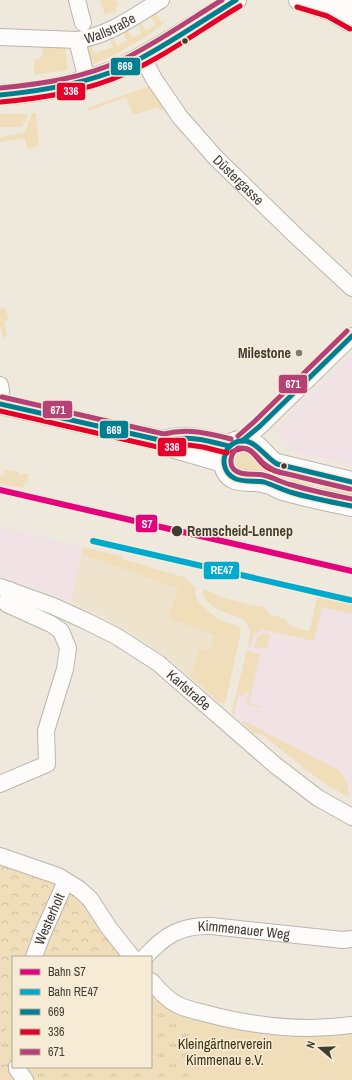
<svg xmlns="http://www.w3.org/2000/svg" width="352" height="1080" viewBox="0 0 352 1080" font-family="'Archivo Narrow',sans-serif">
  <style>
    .commercial { fill: #f0e2e5 }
    .built { fill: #eee4ce }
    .green { fill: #f0deba }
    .forest { fill: url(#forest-crowns) }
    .park { fill: url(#park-tufts) }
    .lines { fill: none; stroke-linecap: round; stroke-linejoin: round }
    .minor-casing { stroke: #bab6ad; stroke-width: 18 }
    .tertiary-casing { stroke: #bab6ad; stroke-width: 22 }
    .minor { stroke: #fdfcfa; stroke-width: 16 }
    .tertiary { stroke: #fdfcfa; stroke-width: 20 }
    .bus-1-casing { stroke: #f6ecd6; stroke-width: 8 }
    .bus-2-casing { stroke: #f6ecd6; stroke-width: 8 }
    .bus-3-casing { stroke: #f6ecd6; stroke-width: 8 }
    .bus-1 { stroke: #007e92; stroke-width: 5 }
    .bus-2 { stroke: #e4002b; stroke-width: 5 }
    .bus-3 { stroke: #b54176; stroke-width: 5 }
    .rail-1-casing { stroke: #f6ecd6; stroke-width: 9 }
    .rail-2-casing { stroke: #f6ecd6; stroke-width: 9 }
    .rail-1 { stroke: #e5007d; stroke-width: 6 }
    .rail-2 { stroke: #00a9ce; stroke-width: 6 }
    .bus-dot { fill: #403c33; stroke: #f6ecd6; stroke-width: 1.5 }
    .poi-dot { fill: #7d796e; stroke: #f6ecd6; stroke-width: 1.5 }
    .labels { text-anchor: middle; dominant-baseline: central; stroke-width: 3; stroke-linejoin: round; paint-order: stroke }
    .street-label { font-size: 14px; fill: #403c33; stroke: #f6ecd6 }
    .poi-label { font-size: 14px; font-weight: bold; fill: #403c33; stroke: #f6ecd6; text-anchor: end }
    .stop-label { font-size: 14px; font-weight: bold; fill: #403c33; stroke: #f6ecd6; text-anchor: start }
    .park-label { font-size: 14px; fill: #3f3112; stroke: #f6ecd6 }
    .line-badge { stroke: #f6ecd6; stroke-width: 1.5 }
    .badge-label { font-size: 11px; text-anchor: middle; font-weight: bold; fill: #fff }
  </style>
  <defs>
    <pattern id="forest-crowns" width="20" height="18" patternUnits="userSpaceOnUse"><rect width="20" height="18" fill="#f0deba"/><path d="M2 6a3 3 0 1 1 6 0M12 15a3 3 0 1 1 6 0" fill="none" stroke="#cfbfa0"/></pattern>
    <pattern id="park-tufts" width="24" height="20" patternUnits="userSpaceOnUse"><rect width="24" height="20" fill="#f0deba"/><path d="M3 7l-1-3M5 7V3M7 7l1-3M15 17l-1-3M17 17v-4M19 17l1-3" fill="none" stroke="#cfbfa0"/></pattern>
  </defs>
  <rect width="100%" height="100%" fill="#efe9dd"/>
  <g class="commercial">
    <path d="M 352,355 L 352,465 L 294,452 L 275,430 Z"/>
    <path d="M 0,527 L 83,547 L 71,602 L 50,594 L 0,577 Z"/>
    <path d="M 318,594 L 352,602 L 352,797 L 305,769 L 238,718 L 232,714 L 254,619 L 309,631 Z"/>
  </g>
  <path class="built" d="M 83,547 L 121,556 L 124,560 L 150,566 L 151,568 L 184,577 L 196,588 L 195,593 L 197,600 L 211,614 L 220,620 L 238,626 L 241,630 L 240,636 L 225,703 L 221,704 L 184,671 L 153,647 L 101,616 L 71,602 Z"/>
  <g class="green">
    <path d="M 100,0 L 114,0 L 114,1 L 116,0 L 118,6 L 116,7 L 117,11 L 105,15 Z"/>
    <path d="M 156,13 L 162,23 L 167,20 C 162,26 156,29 150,34 C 131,46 112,57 92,65 L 87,46 L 91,44 L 94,53 L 113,47 L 109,38 L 113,37 L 117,46 L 127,41 L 123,32 L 128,31 L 132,38 L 142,33 L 138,25 L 141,23 L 146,30 L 156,25 L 151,17 Z"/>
    <path d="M 65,44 L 68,70 L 34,75 L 34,60 L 39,59 L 42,55 L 43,50 L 40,46 Z"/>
    <path d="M 150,86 L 169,110 L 167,115 L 164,109 L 160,111 L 158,107 L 133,115 L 126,97 L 88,111 L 87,108 Z"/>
    <path d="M 32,113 L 36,113 L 39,146 L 27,149 L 25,138 L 0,142 L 0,137 L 24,133 Z"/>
    <path d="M 0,114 L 28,114 L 27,119 L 22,127 L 0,127 Z"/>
    <path d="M 5,307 L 9,320 L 4,322 L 7,336 L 3,338 L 0,325 L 0,308 Z"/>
    <path d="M 244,451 L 248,452 L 259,463 L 270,470 L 268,478 L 238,470 C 231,462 233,453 244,451 Z"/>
    <path d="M 5,469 L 10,470 L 9,472 L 11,473 L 12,470 L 19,472 L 19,475 L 21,475 L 22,473 L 29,474 L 27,484 L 23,483 L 24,488 L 0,484 L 0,475 L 4,476 Z"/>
    <path d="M 280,473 L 314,481 L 312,488 L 279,480 Z"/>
    <path d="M 325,484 L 352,490 L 352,498 L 323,491 Z"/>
    <path d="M 83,547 L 121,556 L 124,560 L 150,566 L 151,568 L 184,577 L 196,588 L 195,593 L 197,600 L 211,614 L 220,620 L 238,626 L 241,630 L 240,636 L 225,703 L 221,704 L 190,676 L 200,648 L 209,651 L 214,635 L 168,618 L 178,589 L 82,554 Z"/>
    <path d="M 204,589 L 224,598 L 252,605 L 265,607 L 270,615 L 284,618 L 293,627 L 309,631 L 318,594 L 352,602 L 352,614 L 322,607 L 314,641 L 264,630 L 254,634 L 250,647 L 247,646 C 248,641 251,635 250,630 C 247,616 230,616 219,610 C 216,608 212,606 209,603 C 206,600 203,597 202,592 Z"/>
    <path d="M 264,633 L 270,635 L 267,649 L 260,647 L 260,649 L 254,648 L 257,637 Z"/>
    <path d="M 247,650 L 257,653 L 260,655 L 249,703 L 262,707 L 261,708 L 246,704 L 249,692 L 248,691 L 247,693 L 245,693 L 244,696 L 238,695 L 234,714 L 233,715 L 232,714 L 232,710 Z"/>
    <path d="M 244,721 L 337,769 C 344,776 351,786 348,797 L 327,785 L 305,769 L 263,735 L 254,733 L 242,723 Z"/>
    <path d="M 151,996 L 189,1015 L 352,1032 L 352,1080 L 15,1080 L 2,1037 L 13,1067 L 151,1067 Z"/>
  </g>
  <path class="forest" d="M 0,862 C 24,870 58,879 77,895 C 95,912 110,937 124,957 L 13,957 L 13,1026 L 2,1037 L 15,1080 L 0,1080 Z"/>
  <path class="park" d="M 151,999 L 181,1021 L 192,1036 L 202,1080 L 11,1080 L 0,1043 L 0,1035 L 13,1023 L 13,1067 L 151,1067 Z"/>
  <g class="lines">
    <g class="minor-casing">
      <g id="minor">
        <path d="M 77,0 L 83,23"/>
        <path id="s1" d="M 0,37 L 77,40 C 108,36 135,16 161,0"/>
        <path d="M 77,40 L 87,80"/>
        <path id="s2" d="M 142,56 L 154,79 L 180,117 L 215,157 L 295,235 L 352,288"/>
        <path d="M 0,385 L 1,390 L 0,402"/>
        <path d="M 242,441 L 260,426 L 352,336"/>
        <path id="s3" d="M 0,587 L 53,606 L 86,621 L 116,636 L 158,663 L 275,765 L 318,798 L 352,817"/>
        <path d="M 0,784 L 47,764 L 46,731 L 65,669 L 68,648 L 61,631 L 51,624 L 7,604 L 10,590"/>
        <path d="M 0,856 L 58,876 L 79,889 L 90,899 L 109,928 L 132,957"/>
        <path id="s4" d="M 34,957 L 42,935 L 66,881"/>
        <path id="s5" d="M 145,957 C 165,935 181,925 211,926 L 343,940 L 352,939"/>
        <path d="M 151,981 C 159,990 167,1000 178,1005 C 186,1009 196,1011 204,1013 C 252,1026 302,1032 352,1025"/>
        <path d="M 17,1067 L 17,1069 L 25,1080"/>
      </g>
    </g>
    <g class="tertiary-casing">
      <g id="tertiary">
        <path d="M 299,0 L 330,10"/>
        <path d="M 323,0 L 330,10 L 349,21 L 352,22"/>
        <path d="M 344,0 L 352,7"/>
        <path d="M 0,95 C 42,92 86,84 125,66 C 163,47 199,22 236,0"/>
        <path d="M 0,404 L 48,415 L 164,441 L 174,448 L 223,462"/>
        <path d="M 164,441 C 188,434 206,440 229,446"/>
        <path d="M 352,482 L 277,464 C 263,458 261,442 243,441 C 223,439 217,469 233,478 C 240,482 247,480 254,481 C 258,481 263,482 266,483 C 272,484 277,488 283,490 C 306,497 329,501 352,506"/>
      </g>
    </g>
    <use href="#minor" class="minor"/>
    <use href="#tertiary" class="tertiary"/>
    <g class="bus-1-casing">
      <g id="bus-1">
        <path d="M 0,95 C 42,91 85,84 124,67 C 162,49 200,22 236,0"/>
        <path d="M 0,404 L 164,441 C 188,435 206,440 229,446"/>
        <path d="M 242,441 L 260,426 L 352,336"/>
        <path d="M 352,482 L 277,464 C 264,457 252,433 234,443 C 229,446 226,450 225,455 C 222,464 226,474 234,478 C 242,483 255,480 264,482 C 273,485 281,489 290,492 C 310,498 331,502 352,506"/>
      </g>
    </g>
    <g class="bus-2-casing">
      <g id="bus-2">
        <path d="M 297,7 L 327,16 L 350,29"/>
        <path d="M 1,102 C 44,98 87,91 127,73 C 167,55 203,28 240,6"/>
        <path d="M 0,411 L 162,448 L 189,445 L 203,447 L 227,453"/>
        <path d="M 232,452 C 251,442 253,455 264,465 C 270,470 276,471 282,473"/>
      </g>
    </g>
    <g class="bus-3-casing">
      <g id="bus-3">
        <path d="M 0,88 C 42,84 84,78 122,60 C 157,43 189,20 222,0"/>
        <path d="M 2,397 L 164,434 C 187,428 208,433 231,439"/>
        <path d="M 238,436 L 255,421 L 347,331"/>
        <path d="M 350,489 L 275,471 C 271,468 267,466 263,463 C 255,455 251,447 238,448 C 230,453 228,466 236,471 C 242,476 256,473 263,475 C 273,477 282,483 292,485 C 312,491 332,495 352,499"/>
      </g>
    </g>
    <use href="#bus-1" class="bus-1"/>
    <use href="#bus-2" class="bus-2"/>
    <use href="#bus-3" class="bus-3"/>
    <g class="rail-1-casing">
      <path id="rail-1" d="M 0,490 L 352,571"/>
    </g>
    <g class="rail-2-casing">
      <path id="rail-2" d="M 93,541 L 350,600"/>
    </g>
    <use href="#rail-1" class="rail-1"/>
    <use href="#rail-2" class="rail-2"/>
  </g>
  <g class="bus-dot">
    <circle cx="185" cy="41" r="3.5"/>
    <circle cx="284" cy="466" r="3.5"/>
    <circle cx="177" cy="531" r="6"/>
  </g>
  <circle class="poi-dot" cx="299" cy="353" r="4"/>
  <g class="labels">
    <g class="street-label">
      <text stroke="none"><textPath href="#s1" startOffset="112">Wallstraße</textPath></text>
      <text stroke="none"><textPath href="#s2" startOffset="158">Düstergasse</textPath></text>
      <text stroke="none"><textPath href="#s3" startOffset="217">Karlstraße</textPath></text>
      <text stroke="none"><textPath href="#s4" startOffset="41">Westerholt</textPath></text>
      <text stroke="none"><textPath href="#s5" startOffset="109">Kimmenauer Weg</textPath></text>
    </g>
    <g class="poi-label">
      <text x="291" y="353">Milestone</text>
    </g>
    <g class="stop-label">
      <text x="187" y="531">Remscheid-Lennep</text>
    </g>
    <g class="park-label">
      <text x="225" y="1044">Kleingärtnerverein<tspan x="225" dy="16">Kimmenau e.V.</tspan></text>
    </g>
  </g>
  <g class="line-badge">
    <rect x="110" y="57" width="31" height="19" rx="4" fill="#007e92"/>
    <rect x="56" y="82" width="30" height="19" rx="4" fill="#e4002b"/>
    <rect x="278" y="374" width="30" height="20" rx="4" fill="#b54176"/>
    <rect x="42" y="400" width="31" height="19" rx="4" fill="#b54176"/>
    <rect x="99" y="420" width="30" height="19" rx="4" fill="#007e92"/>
    <rect x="157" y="437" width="30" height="20" rx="4" fill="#e4002b"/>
    <rect x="135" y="514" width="23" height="19" rx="4" fill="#e5007d"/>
    <rect x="203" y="561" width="37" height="19" rx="4" fill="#00a9ce"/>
  </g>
  <g class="badge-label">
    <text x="125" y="70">669</text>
    <text x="71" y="95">336</text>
    <text x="293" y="388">671</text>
    <text x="58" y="414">671</text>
    <text x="114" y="434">669</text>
    <text x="172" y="451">336</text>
    <text x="147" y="528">S7</text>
    <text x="222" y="574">RE47</text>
  </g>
  <rect x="12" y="956" width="140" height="112" fill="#f6ecd6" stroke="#ada695"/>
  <rect x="20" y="969" width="20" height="6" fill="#e5007d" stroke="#ada695"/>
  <text x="48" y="976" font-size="12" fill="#403c33">Bahn S7</text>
  <rect x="20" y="989" width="20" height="6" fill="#00a9ce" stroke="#ada695"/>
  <text x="48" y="996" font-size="12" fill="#403c33">Bahn RE47</text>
  <rect x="20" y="1009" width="20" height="6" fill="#007e92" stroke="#ada695"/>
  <text x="48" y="1016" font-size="12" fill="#403c33">669</text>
  <rect x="20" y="1029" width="20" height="6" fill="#e4002b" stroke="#ada695"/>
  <text x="48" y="1036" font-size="12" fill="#403c33">336</text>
  <rect x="20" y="1049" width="20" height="6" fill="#b54176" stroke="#ada695"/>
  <text x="48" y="1056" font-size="12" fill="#403c33">671</text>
  <g transform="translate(320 1048) rotate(289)" stroke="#f6ecd6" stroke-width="3" paint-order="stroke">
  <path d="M0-3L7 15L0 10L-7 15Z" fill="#403c33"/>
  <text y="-6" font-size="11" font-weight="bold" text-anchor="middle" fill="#403c33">N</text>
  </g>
</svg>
